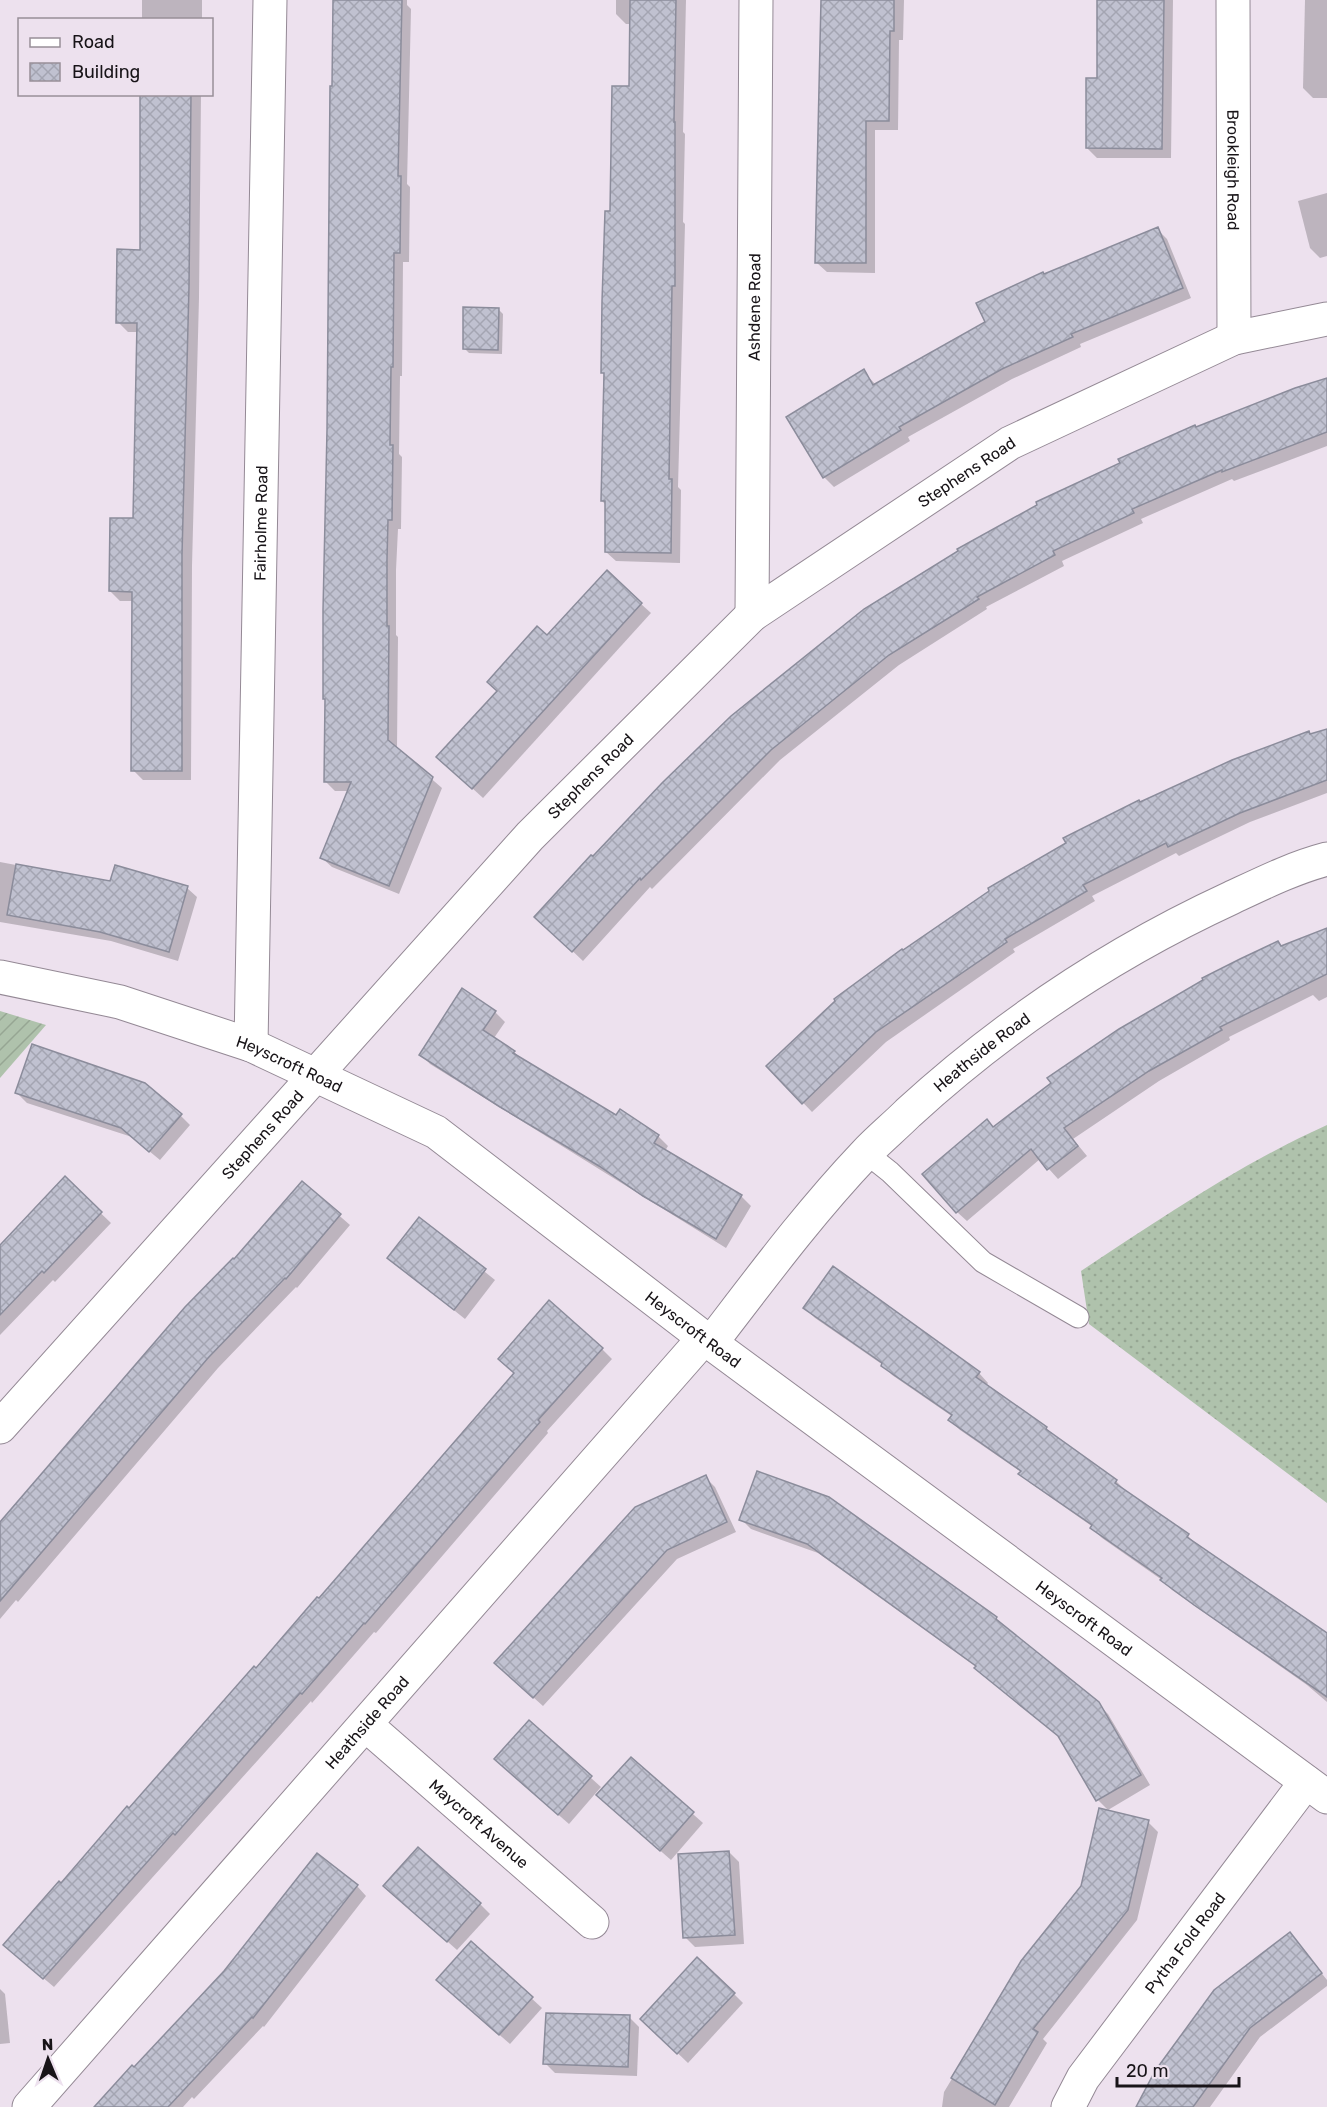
<svg xmlns="http://www.w3.org/2000/svg" width="1327" height="2107" viewBox="0 0 1327 2107" font-family="Rubik,sans-serif">
  <style>
    .grass { fill: url(#grass-dots) }
    .garden { fill: url(#garden-furrows) }
    .shadow { fill: #0003 }
    .building { fill: url(#building-cross-hatch); stroke: #8b8c9b; stroke-width: 1.5 }
    .lines { fill: none; stroke-linecap: round; stroke-linejoin: round }
    .service-casing { stroke: #948995; stroke-width: 23 }
    .minor-casing { stroke: #948995; stroke-width: 35 }
    .service { stroke: #fff; stroke-width: 21 }
    .minor { stroke: #fff; stroke-width: 33 }
    .labels { text-anchor: middle; dominant-baseline: central; stroke-width: 4.5; stroke-linejoin: round; paint-order: stroke }
    .street-label { font-size: 16px; fill: #181418; stroke: #ede1ee }
  </style>
  <defs>
    <pattern id="grass-dots" width="8" height="8" patternUnits="userSpaceOnUse" patternTransform="scale(1.5)"><rect width="8" height="8" fill="#afc2ac"/><path d="M2 2h.1M6 6h.1" fill="none" stroke="#96a693" stroke-width="1.8" stroke-linecap="round"/></pattern>
    <pattern id="garden-furrows" width="10" height="10" patternUnits="userSpaceOnUse" patternTransform="scale(1.5)"><rect width="10" height="10" fill="#afc2ac"/><path d="M-1 1l2-2M0 10L10 0M9 11l2-2" fill="none" stroke="#96a693"/></pattern>
    <pattern id="building-cross-hatch" width="8" height="8" patternUnits="userSpaceOnUse" patternTransform="scale(1.5)"><rect width="8" height="8" fill="#c0c1d0"/><path d="M0 0l8 8M0 8l8-8" fill="none" stroke="#a4a5b2"/></pattern>
  </defs>
  <rect width="100%" height="100%" fill="#ede1ee"/>
  <path class="grass" d="M 1327,1125 L 1327,1503 L 1089,1324 L 1081,1271 C 1160,1219 1240,1164 1327,1125 Z"/>
  <path class="garden" d="M 0,1011 L 46,1025 L 0,1078 Z"/>
  <g class="shadow">
    <rect x="142" y="0" width="60" height="20"/>
    <path d="M 336,0 L 407,0 L 407,5 L 411,9 L 407,184 L 410,187 L 409,262 L 403,262 L 402,376 L 400,376 L 399,454 L 402,457 L 401,529 L 398,529 L 396,570 L 396,635 L 398,637 L 397,749 L 442,788 L 399,894 L 332,867 L 322,858 L 349,791 L 335,791 L 325,781 Z"/>
    <path d="M 616,0 L 686,0 L 683,132 L 685,134 L 683,222 L 685,224 L 678,487 L 681,490 L 680,563 L 616,561 L 606,552 L 606,505 L 602,501 L 605,375 L 602,372 L 611,213 L 630,88 L 631,24 L 626,24 L 616,14 Z"/>
    <path d="M 822,0 L 904,0 L 903,40 L 899,40 L 898,130 L 875,130 L 875,273 L 827,272 L 817,263 Z"/>
    <path d="M 1097,0 L 1173,0 L 1171,158 L 1097,158 L 1087,148 L 1098,79 Z"/>
    <path d="M 1305,0 L 1327,0 L 1327,98 L 1313,98 L 1303,88 Z"/>
    <path d="M 141,94 L 201,94 L 199,298 L 192,566 L 191,780 L 143,780 L 133,770 L 133,601 L 120,601 L 110,591 L 135,520 L 138,332 L 128,332 L 118,322 L 142,251 Z"/>
    <path d="M 1327,193 L 1327,256 L 1320,258 L 1310,248 L 1298,201 Z"/>
    <path d="M 1157,229 L 1167,239 L 1191,298 L 1080,344 L 1081,347 L 1012,379 L 908,437 L 910,441 L 834,487 L 824,477 L 863,371 L 876,385 L 987,322 L 1044,276 Z"/>
    <path d="M 498,309 L 503,314 L 502,354 L 469,353 L 464,348 Z"/>
    <path d="M 1327,380 L 1327,446 L 1234,481 L 1232,479 L 1141,519 L 1143,523 L 1062,561 L 1064,566 L 986,607 L 987,609 L 899,665 L 780,760 L 652,889 L 650,887 L 583,961 L 546,926 L 593,858 L 663,785 Z"/>
    <path d="M 641,604 L 651,613 L 483,798 L 448,766 L 547,637 Z"/>
    <path d="M 1327,730 L 1327,793 L 1250,822 L 1179,856 L 1176,853 L 1092,896 L 1095,901 L 1013,949 L 1015,952 L 886,1042 L 812,1112 L 768,1066 L 903,952 L 1141,804 Z"/>
    <path d="M 0,862 L 111,883 L 187,888 L 197,897 L 178,961 L 111,941 L 0,922 Z"/>
    <path d="M 1327,929 L 1327,997 L 1319,1001 L 1313,995 L 1229,1037 L 1230,1040 L 1159,1081 L 1073,1139 L 1087,1156 L 1058,1179 L 1040,1159 L 967,1221 L 957,1212 L 994,1128 L 1278,943 L 1282,947 Z"/>
    <path d="M 495,1012 L 505,1022 L 494,1038 L 514,1052 L 524,1061 L 617,1117 L 658,1136 L 668,1146 L 665,1151 L 741,1196 L 751,1206 L 726,1248 L 430,1064 L 421,1054 Z"/>
    <path d="M 17,1093 L 180,1115 L 190,1125 L 160,1160 L 132,1137 L 27,1103 Z"/>
    <path d="M 65,1179 L 111,1223 L 55,1282 L 53,1280 L 0,1335 L 0,1247 Z"/>
    <path d="M 302,1183 L 350,1225 L 297,1288 L 296,1287 L 218,1368 L 18,1602 L 16,1600 L 0,1619 L 0,1524 Z"/>
    <path d="M 419,1219 L 495,1280 L 465,1319 L 389,1258 Z"/>
    <path d="M 805,1308 L 979,1373 L 988,1383 L 986,1386 L 1046,1428 L 1056,1438 L 1116,1481 L 1126,1491 L 1188,1536 L 1197,1545 L 1327,1635 L 1327,1702 L 1307,1685 L 1172,1590 L 1162,1580 L 1102,1538 L 1092,1528 L 1093,1527 L 1030,1483 L 1021,1472 L 960,1430 L 950,1420 L 953,1417 L 892,1375 L 883,1365 L 815,1318 Z"/>
    <path d="M 602,1349 L 612,1359 L 547,1431 L 548,1433 L 376,1633 L 374,1632 L 312,1703 L 311,1701 L 54,1987 L 16,1955 L 61,1885 L 319,1600 L 515,1374 Z"/>
    <path d="M 705,1477 L 715,1487 L 736,1532 L 677,1559 L 543,1706 L 506,1673 Z"/>
    <path d="M 828,1498 L 996,1619 L 1098,1704 L 1108,1714 L 1150,1785 L 1108,1810 L 1098,1800 L 1062,1739 L 976,1667 L 818,1553 L 751,1529 L 741,1519 Z"/>
    <path d="M 529,1722 L 601,1787 L 569,1824 L 506,1769 Z"/>
    <path d="M 631,1759 L 703,1823 L 671,1860 L 608,1805 Z"/>
    <path d="M 1148,1822 L 1158,1832 L 1137,1920 L 1043,2039 L 1047,2043 L 1009,2107 L 942,2107 L 944,2092 L 1022,1962 Z"/>
    <path d="M 729,1852 L 739,1862 L 744,1944 L 695,1947 L 685,1937 Z"/>
    <path d="M 357,1886 L 366,1896 L 264,2027 L 263,2026 L 194,2099 L 192,2097 L 183,2107 L 95,2107 L 134,2069 Z"/>
    <path d="M 395,1895 L 480,1904 L 490,1914 L 457,1950 Z"/>
    <path d="M 1290,1934 L 1327,1980 L 1327,1986 L 1260,2037 L 1210,2107 L 1138,2107 Z"/>
    <path d="M 471,1943 L 542,2008 L 510,2044 L 448,1990 Z"/>
    <path d="M 0,1989 L 5,1994 L 10,2043 L 0,2044 Z"/>
    <path d="M 734,1994 L 743,2003 L 688,2063 L 642,2019 Z"/>
    <path d="M 629,2017 L 639,2027 L 637,2076 L 555,2073 L 545,2063 Z"/>
  </g>
  <g class="building">
    <path d="M 333,0 L 402,0 L 398,176 L 401,176 L 400,253 L 394,253 L 393,367 L 391,367 L 390,445 L 393,445 L 392,520 L 388,520 L 387,559 L 387,626 L 389,626 L 388,740 L 433,777 L 389,886 L 320,858 L 351,782 L 324,782 L 325,699 L 323,699 L 323,610 L 327,430 L 330,86 L 332,86 Z"/>
    <path d="M 630,0 L 676,0 L 674,122 L 675,122 L 675,286 L 672,286 L 669,479 L 672,479 L 671,553 L 605,552 L 605,501 L 601,501 L 604,373 L 601,373 L 602,301 L 605,211 L 610,211 L 612,86 L 629,86 Z"/>
    <path d="M 821,0 L 894,0 L 894,31 L 890,31 L 889,121 L 866,121 L 866,263 L 815,263 Z"/>
    <path d="M 1097,0 L 1164,0 L 1162,149 L 1086,148 L 1086,78 L 1097,78 Z"/>
    <path d="M 140,94 L 191,94 L 189,287 L 182,555 L 182,771 L 131,771 L 132,592 L 109,591 L 110,518 L 133,518 L 137,323 L 116,323 L 117,249 L 140,250 Z"/>
    <path d="M 1158,227 L 1183,288 L 1071,334 L 1073,337 L 1002,369 L 899,427 L 901,430 L 823,478 L 786,417 L 864,369 L 873,385 L 985,322 L 976,303 L 1043,272 L 1044,274 Z"/>
    <path d="M 463,307 L 499,308 L 498,350 L 463,349 Z"/>
    <path d="M 1327,378 L 1327,432 L 1222,472 L 1222,470 L 1132,509 L 1134,513 L 1053,551 L 1055,555 L 977,597 L 979,599 L 889,655 L 771,750 L 641,880 L 640,878 L 572,952 L 534,917 L 591,855 L 593,856 L 662,783 L 731,716 L 864,609 L 958,551 L 957,549 L 1037,505 L 1036,502 L 1120,463 L 1118,459 L 1195,425 L 1196,427 L 1295,388 Z"/>
    <path d="M 607,570 L 642,603 L 472,789 L 436,757 L 497,691 L 487,682 L 537,626 L 547,635 Z"/>
    <path d="M 1327,729 L 1327,780 L 1240,813 L 1168,847 L 1166,843 L 1083,885 L 1087,891 L 1005,939 L 1007,942 L 876,1032 L 802,1104 L 766,1066 L 835,1001 L 834,999 L 902,949 L 903,950 L 989,891 L 988,888 L 1066,843 L 1063,838 L 1139,800 L 1140,802 L 1232,760 L 1309,731 L 1310,734 Z"/>
    <path d="M 16,864 L 110,881 L 115,865 L 188,886 L 169,952 L 100,932 L 7,915 Z"/>
    <path d="M 1327,928 L 1327,974 L 1220,1027 L 1222,1030 L 1149,1071 L 1064,1128 L 1078,1146 L 1047,1170 L 1031,1149 L 956,1213 L 922,1174 L 987,1119 L 993,1127 L 1051,1083 L 1047,1078 L 1119,1029 L 1203,980 L 1202,978 L 1240,959 L 1278,941 L 1281,946 Z"/>
    <path d="M 462,988 L 496,1011 L 483,1030 L 515,1051 L 513,1053 L 616,1115 L 620,1109 L 659,1135 L 654,1143 L 742,1195 L 716,1239 L 643,1196 L 599,1166 L 500,1107 L 419,1055 Z"/>
    <path d="M 32,1044 L 145,1083 L 182,1114 L 149,1152 L 121,1128 L 15,1093 Z"/>
    <path d="M 65,1176 L 102,1212 L 44,1273 L 42,1271 L 0,1315 L 0,1245 Z"/>
    <path d="M 302,1181 L 341,1214 L 286,1279 L 285,1278 L 208,1358 L 0,1601 L 0,1522 L 185,1307 L 233,1258 L 234,1259 Z"/>
    <path d="M 419,1217 L 486,1269 L 454,1310 L 387,1258 Z"/>
    <path d="M 833,1266 L 980,1372 L 976,1377 L 1047,1427 L 1046,1429 L 1117,1480 L 1115,1483 L 1189,1534 L 1187,1537 L 1327,1633 L 1327,1697 L 1194,1605 L 1160,1580 L 1162,1578 L 1090,1528 L 1092,1525 L 1018,1474 L 1021,1471 L 948,1420 L 952,1415 L 881,1366 L 882,1363 L 803,1308 Z"/>
    <path d="M 549,1300 L 603,1348 L 538,1420 L 540,1422 L 365,1624 L 364,1623 L 302,1694 L 300,1693 L 175,1835 L 173,1833 L 43,1979 L 3,1945 L 59,1881 L 61,1883 L 127,1806 L 129,1808 L 254,1666 L 256,1668 L 317,1597 L 319,1598 L 514,1373 L 498,1359 Z"/>
    <path d="M 757,1471 L 829,1497 L 997,1617 L 996,1619 L 1099,1702 L 1141,1775 L 1096,1801 L 1058,1736 L 974,1668 L 976,1666 L 807,1544 L 739,1520 Z"/>
    <path d="M 706,1475 L 727,1522 L 667,1550 L 533,1698 L 494,1663 L 635,1507 Z"/>
    <path d="M 529,1720 L 592,1776 L 558,1815 L 494,1759 Z"/>
    <path d="M 631,1757 L 694,1812 L 660,1851 L 596,1795 Z"/>
    <path d="M 1099,1808 L 1149,1820 L 1128,1910 L 1033,2029 L 1038,2032 L 995,2105 L 951,2078 L 1021,1961 L 1081,1886 Z"/>
    <path d="M 418,1847 L 481,1903 L 447,1942 L 383,1886 Z"/>
    <path d="M 729,1851 L 735,1935 L 683,1938 L 678,1854 Z"/>
    <path d="M 317,1853 L 358,1885 L 253,2018 L 252,2017 L 168,2107 L 94,2107 L 132,2065 L 134,2067 L 224,1971 Z"/>
    <path d="M 1290,1932 L 1322,1973 L 1250,2028 L 1193,2107 L 1136,2107 L 1155,2071 L 1214,1990 Z"/>
    <path d="M 471,1941 L 533,1997 L 499,2035 L 436,1980 Z"/>
    <path d="M 697,1957 L 735,1993 L 677,2054 L 640,2019 Z"/>
    <path d="M 546,2013 L 630,2015 L 628,2067 L 543,2064 Z"/>
  </g>
  <g class="lines">
    <g class="service-casing">
      <path id="service" d="M 866,1153 L 890,1172 L 983,1262 L 1078,1317"/>
    </g>
    <g class="minor-casing">
      <g id="minor">
        <path id="s1" d="M 1233,0 L 1234,338"/>
        <path id="s2" d="M 752,615 L 756,0"/>
        <path id="s3" d="M 0,977 L 120,1002 L 251,1045 L 436,1132 L 704,1338 L 1327,1797"/>
        <path id="s4" d="M 251,1045 L 270,0"/>
        <path id="s5" d="M 711,1343 C 761,1278 809,1213 865,1154 C 879,1139 894,1127 908,1113 C 1003,1026 1114,952 1231,898 C 1263,883 1293,868 1327,859"/>
        <path id="s6" d="M 0,1427 L 530,836 L 752,615 L 1010,443 L 1234,338 L 1327,319"/>
        <path id="s7" d="M 366,1725 L 592,1922"/>
        <path id="s8" d="M 29,2107 L 704,1338"/>
        <path id="s9" d="M 1068,2107 L 1083,2078 L 1306,1782"/>
      </g>
    </g>
    <use href="#service" class="service"/>
    <use href="#minor" class="minor"/>
  </g>
  <g class="labels">
    <g class="street-label">
      <text stroke="none"><textPath href="#s1" startOffset="170">Brookleigh Road</textPath></text>
      <text stroke="none"><textPath href="#s2" startOffset="308">Ashdene Road</textPath></text>
      <text stroke="none"><textPath href="#s6" startOffset="1365">Stephens Road</textPath></text>
      <text stroke="none"><textPath href="#s4" startOffset="522">Fairholme Road</textPath></text>
      <text stroke="none"><textPath href="#s6" startOffset="879">Stephens Road</textPath></text>
      <text stroke="none"><textPath href="#s5" startOffset="399">Heathside Road</textPath></text>
      <text stroke="none"><textPath href="#s3" startOffset="303">Heyscroft Road</textPath></text>
      <text stroke="none"><textPath href="#s6" startOffset="393">Stephens Road</textPath></text>
      <text stroke="none"><textPath href="#s3" startOffset="789">Heyscroft Road</textPath></text>
      <text stroke="none"><textPath href="#s3" startOffset="1275">Heyscroft Road</textPath></text>
      <text stroke="none"><textPath href="#s8" startOffset="512">Heathside Road</textPath></text>
      <text stroke="none"><textPath href="#s7" startOffset="150">Maycroft Avenue</textPath></text>
      <text stroke="none"><textPath href="#s9" startOffset="202">Pytha Fold Road</textPath></text>
    </g>
  </g>
  <rect x="18" y="18" width="195" height="78" fill="#ede1ee" stroke="#988f98" stroke-width="1.5"/>
  <rect x="30" y="38" width="30" height="9" fill="#ffffff" stroke="#988f98" stroke-width="1.5"/>
  <text x="72" y="48" font-size="18" fill="#181418">Road</text>
  <rect x="30" y="63" width="30" height="18" fill="url(#building-cross-hatch)" stroke="#988f98" stroke-width="1.5"/>
  <text x="72" y="78" font-size="18" fill="#181418">Building</text>
  <g transform="translate(48 2059) rotate(358)" stroke="#ede1ee" stroke-width="4.5" paint-order="stroke">
  <path d="M0-4.5L10 22L0 15L-10 22Z" fill="#181418"/>
  <text y="-9" font-size="16" font-weight="bold" text-anchor="middle" fill="#181418">N</text>
  </g>
  <path d="M1117 2077v9h122v-9" fill="none" stroke="#181418" stroke-width="3"/>
  <text x="1126" y="2077" font-size="18" fill="#181418" stroke="#ede1ee" stroke-width="4.5" paint-order="stroke">20 m</text>
</svg>
